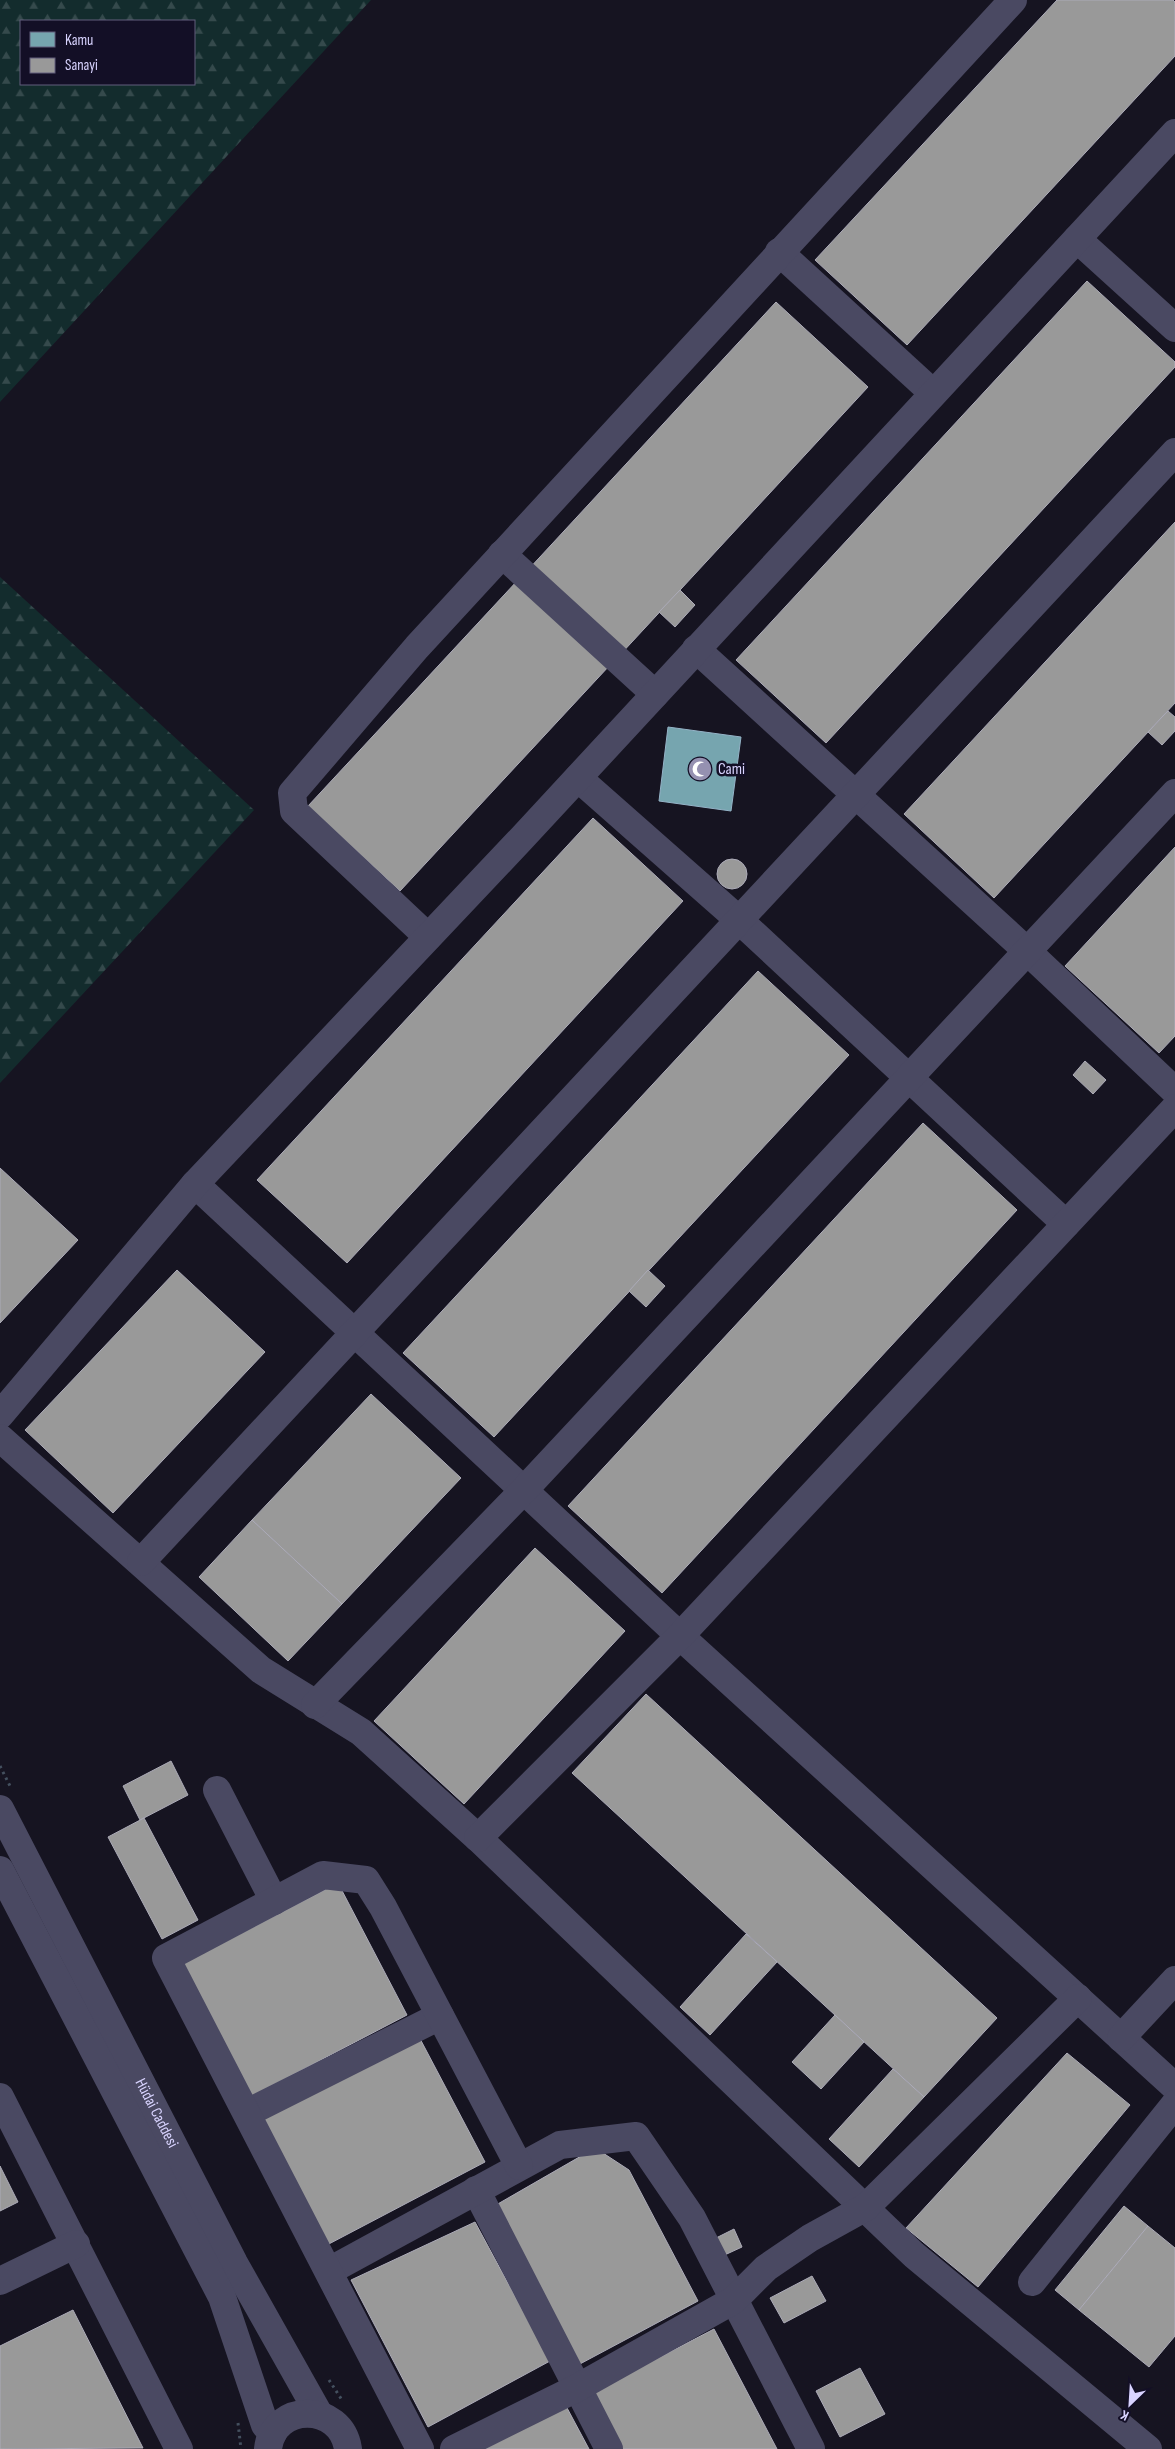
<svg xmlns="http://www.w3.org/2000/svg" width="1175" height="2449" viewBox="0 0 1175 2449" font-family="'Sofia Sans Condensed',sans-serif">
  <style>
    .forest { fill: url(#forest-firs); fill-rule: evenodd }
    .public { fill: #76a5af; stroke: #94b3c7 }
    .industry { fill: #999; stroke: #acabb8 }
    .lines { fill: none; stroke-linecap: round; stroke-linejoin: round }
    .path { stroke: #44505f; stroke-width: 3; stroke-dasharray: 2.5 4; stroke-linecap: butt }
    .minor { stroke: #4a4962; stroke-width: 28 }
    .labels { text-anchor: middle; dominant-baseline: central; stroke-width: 5; stroke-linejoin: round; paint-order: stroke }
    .poi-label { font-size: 16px; fill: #d9d4ff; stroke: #130f26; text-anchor: start }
    .street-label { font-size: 16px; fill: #d9d4ff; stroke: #130f26 }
  </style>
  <defs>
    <pattern id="forest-firs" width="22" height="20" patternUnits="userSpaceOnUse" patternTransform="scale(1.25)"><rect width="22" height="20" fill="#132c2d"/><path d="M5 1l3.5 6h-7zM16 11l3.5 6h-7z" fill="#354a4c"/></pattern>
  </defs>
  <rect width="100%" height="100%" fill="#161421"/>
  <g class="forest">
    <path d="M 0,0 L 371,0 L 0,402 ZM 194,21 L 194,84 L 21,84 L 21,21 Z"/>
    <path d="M 0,577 L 254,810 L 0,1083 Z"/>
  </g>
  <path class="public" d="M 668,727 L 741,737 L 731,811 L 659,801 Z"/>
  <g class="industry">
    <path d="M 1057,0 L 1173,0 L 1175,2 L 1175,56 L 907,345 L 815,260 Z"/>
    <path d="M 1087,281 L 1175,362 L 1175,367 L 826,743 L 736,660 Z"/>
    <path d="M 776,302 L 868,387 L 619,656 L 527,571 Z"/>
    <path d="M 1175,522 L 1175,703 L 994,898 L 904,814 Z"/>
    <path d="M 518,580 L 610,665 L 400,891 L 308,806 Z"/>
    <path d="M 680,590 L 695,605 L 675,627 L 659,612 Z"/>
    <path d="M 1168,711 L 1175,717 L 1175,731 L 1162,745 L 1148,732 Z"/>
    <path d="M 593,818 L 683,901 L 347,1263 L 257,1180 Z"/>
    <path d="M 1175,847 L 1175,1036 L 1159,1053 L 1065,966 Z"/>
    <circle cx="732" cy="874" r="15"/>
    <path d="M 758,971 L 849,1055 L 494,1437 L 403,1353 Z"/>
    <path d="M 1085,1061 L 1106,1080 L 1093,1094 L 1073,1075 Z"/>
    <path d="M 923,1123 L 1017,1210 L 662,1593 L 568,1506 Z"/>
    <path d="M 0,1168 L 78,1240 L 0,1323 Z"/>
    <path d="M 177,1270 L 265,1352 L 113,1513 L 25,1430 Z"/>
    <path d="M 648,1270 L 665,1286 L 646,1307 L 629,1291 Z"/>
    <path d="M 371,1394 L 461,1478 L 342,1604 L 252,1520 Z"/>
    <path d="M 252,1520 L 342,1604 L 288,1661 L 199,1577 Z"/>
    <path d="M 535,1548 L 625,1631 L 464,1804 L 374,1721 Z"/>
    <path d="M 646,1694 L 997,2018 L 924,2097 L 572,1773 Z"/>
    <path d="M 171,1761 L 188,1795 L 140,1820 L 123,1786 Z"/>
    <path d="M 144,1818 L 198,1920 L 162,1939 L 108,1837 Z"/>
    <path d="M 338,1883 L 407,2015 L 248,2098 L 178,1966 Z"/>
    <path d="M 746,1934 L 777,1962 L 710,2035 L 680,2007 Z"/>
    <path d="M 835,2015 L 864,2042 L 821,2089 L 792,2062 Z"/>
    <path d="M 417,2033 L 485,2162 L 325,2246 L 257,2116 Z"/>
    <path d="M 1067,2053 L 1130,2105 L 978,2287 L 906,2228 Z"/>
    <path d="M 893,2069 L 924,2097 L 859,2167 L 829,2139 Z"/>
    <path d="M 588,2152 L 603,2153 L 629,2170 L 698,2301 L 578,2365 L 496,2205 Z"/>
    <path d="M 0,2166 L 18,2202 L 0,2211 Z"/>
    <path d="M 1124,2206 L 1148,2226 L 1079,2310 L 1055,2290 Z"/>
    <path d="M 475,2222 L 550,2361 L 428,2427 L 351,2280 Z"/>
    <path d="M 1148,2226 L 1175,2248 L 1175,2336 L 1149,2367 L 1079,2310 Z"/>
    <path d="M 734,2229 L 742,2247 L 718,2258 L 710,2241 Z"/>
    <path d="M 812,2276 L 826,2301 L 784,2323 L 770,2298 Z"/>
    <path d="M 73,2310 L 143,2448 L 0,2449 L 0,2346 Z"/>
    <path d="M 714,2329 L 777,2449 L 617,2449 L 589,2394 Z"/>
    <path d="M 860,2368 L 885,2414 L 840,2437 L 816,2391 Z"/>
    <path d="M 566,2406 L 589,2449 L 484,2449 Z"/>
  </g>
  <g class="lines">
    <g class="path">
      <path d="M 0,1766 L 11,1788"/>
      <path d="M 329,2380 L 342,2400"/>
      <path d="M 238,2423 L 241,2449"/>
    </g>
    <g class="minor">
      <path d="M 1077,239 L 1175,328"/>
      <path d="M 779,252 L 933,393"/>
      <path d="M 502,554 L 655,694"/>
      <path d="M 696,649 L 1027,951 L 1175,1091"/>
      <path d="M 578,778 L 739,920 L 1066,1224"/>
      <path d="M 428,937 L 294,811 L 292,793 L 417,647 L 1013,0"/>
      <path d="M 195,1184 L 680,1636 L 1175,2087"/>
      <path d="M 0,1415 L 195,1184 L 522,838 L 1175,133"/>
      <path d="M 0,1438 L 261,1670 L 361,1732 L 478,1838 L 914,2255 L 1148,2449"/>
      <path d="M 141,1562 L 1175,452"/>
      <path d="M 315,1705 L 524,1490 L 1175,793"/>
      <path d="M 217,1790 L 274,1901"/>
      <path id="s1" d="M 0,1809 L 234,2263 L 319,2414"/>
      <path d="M 478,1838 L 680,1636 L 1175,1108"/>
      <path d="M 0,1870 L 222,2297 L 265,2425 L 273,2433"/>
      <path d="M 1121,2038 L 1175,1980"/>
      <path d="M 0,2097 L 179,2449"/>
      <path d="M 247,2113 L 440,2016"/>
      <path d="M 476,2190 L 609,2449"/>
      <path d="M 329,2271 L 560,2145 L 636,2136 L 692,2218 L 811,2449"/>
      <path d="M 0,2281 L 76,2244"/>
      <path d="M 1032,2282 L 1175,2104"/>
      <path d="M 268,2449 C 273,2402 341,2402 348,2449"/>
      <path d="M 420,2449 L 166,1958 L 323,1875 L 366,1880 L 383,1907 L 519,2166"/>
      <path d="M 454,2449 L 577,2388 L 734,2300 L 766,2268 L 810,2238 L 866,2207 L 1078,1998"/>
    </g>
  </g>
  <defs>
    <g id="mosque-disc" transform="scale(1.25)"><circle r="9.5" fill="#9591b1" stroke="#130f26"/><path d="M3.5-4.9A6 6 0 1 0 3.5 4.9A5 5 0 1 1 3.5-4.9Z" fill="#fff"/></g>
  </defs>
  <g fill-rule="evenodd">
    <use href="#mosque-disc" x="700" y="769"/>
  </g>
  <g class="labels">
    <g class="poi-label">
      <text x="718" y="769">Cami</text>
    </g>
    <g class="street-label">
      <text stroke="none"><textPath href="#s1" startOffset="342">Hüdai Caddesi</textPath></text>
    </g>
  </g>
  <rect x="20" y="20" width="175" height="65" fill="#130f26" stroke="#625e7d"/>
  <rect x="30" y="32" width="25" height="15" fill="#76a5af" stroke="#625e7d"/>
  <text x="65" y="45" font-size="15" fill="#d9d4ff">Kamu</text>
  <rect x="30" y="58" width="25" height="15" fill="#999999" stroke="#625e7d"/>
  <text x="65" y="70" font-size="15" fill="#d9d4ff">Sanayi</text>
  <g transform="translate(1130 2404) rotate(205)" stroke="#130f26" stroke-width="4" paint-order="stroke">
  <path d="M0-4L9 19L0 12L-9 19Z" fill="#d9d4ff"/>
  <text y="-8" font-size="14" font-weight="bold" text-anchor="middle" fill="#d9d4ff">K</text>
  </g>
</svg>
